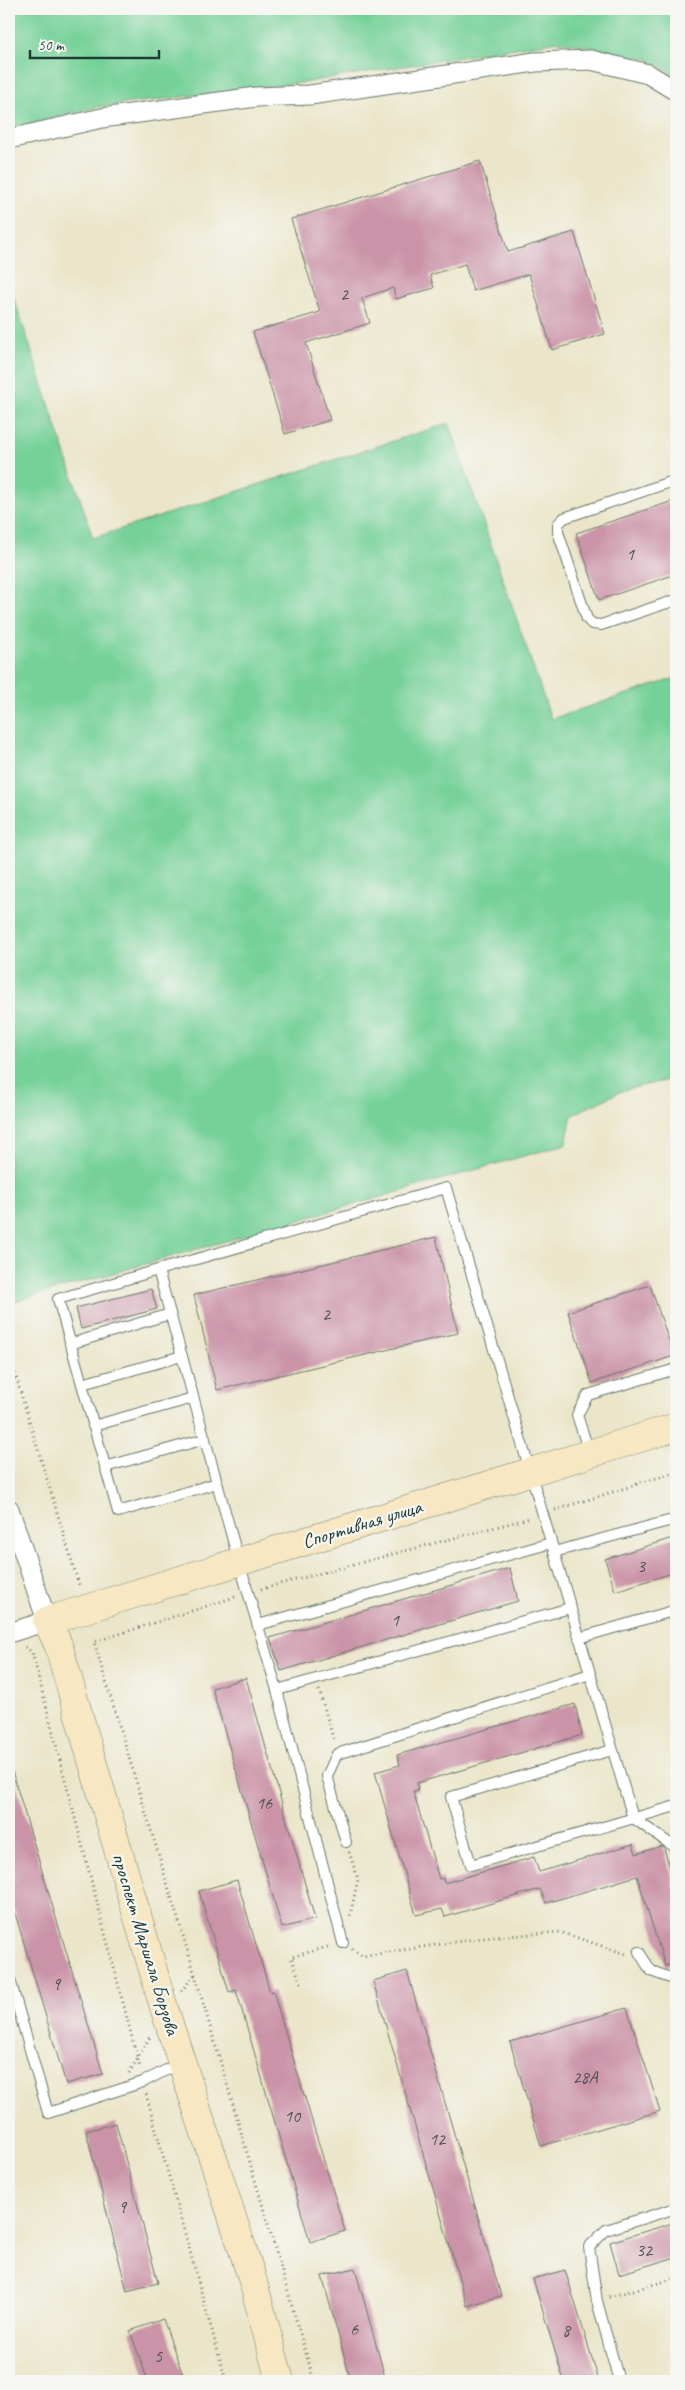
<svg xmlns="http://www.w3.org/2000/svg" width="685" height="2390" viewBox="0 0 685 2390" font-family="Caveat,sans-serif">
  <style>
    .green { fill: #76d198; stroke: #4a8766 }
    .building { fill: #ca93a7 }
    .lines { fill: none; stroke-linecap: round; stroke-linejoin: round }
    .lane-casing { stroke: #667868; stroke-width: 12 }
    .street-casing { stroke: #667868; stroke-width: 21 }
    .secondary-casing { stroke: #667868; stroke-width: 29 }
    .path { stroke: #667868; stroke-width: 3; stroke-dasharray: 1 4; stroke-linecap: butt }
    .lane { stroke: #fff; stroke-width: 10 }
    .street { stroke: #fff; stroke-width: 19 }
    .secondary { stroke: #f7e8c3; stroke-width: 28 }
    .labels { text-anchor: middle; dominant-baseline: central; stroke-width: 4.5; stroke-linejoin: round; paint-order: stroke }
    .number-label { font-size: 18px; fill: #4a5251 }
    .street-label { font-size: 20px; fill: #1f3d34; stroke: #f6f6f2 }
  </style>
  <rect width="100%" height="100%" fill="#f6f6f2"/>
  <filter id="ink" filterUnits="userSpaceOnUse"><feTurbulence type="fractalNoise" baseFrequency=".02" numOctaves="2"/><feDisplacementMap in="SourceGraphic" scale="10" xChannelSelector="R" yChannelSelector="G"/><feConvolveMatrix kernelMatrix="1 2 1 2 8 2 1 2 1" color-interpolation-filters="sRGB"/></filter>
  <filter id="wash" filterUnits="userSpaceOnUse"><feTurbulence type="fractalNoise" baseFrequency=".0096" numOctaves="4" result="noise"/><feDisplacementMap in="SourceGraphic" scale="20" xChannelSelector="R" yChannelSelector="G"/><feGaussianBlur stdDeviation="1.12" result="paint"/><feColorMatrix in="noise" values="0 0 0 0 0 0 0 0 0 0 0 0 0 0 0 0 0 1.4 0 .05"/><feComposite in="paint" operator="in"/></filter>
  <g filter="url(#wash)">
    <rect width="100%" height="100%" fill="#ebe6ca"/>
    <g class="green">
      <path d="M 9,9 L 676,9 L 676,76 L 647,59 L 559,41 L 307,82 L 98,107 L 9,129 Z"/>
      <path d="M 9,283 L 93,538 L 449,423 L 551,719 L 676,678 L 676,1078 L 624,1090 L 572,1115 L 566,1144 L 9,1303 Z"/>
    </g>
    <g id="blocks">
      <g class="building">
        <path d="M 480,161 L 508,252 L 574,232 L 605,334 L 552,350 L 529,274 L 473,291 L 465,264 L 430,275 L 434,288 L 396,299 L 393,288 L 362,298 L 370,323 L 306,343 L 330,420 L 285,434 L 253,332 L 320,312 L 291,219 Z"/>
        <path d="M 676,500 L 676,574 L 599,600 L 576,533 Z"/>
        <path d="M 436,1237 L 458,1333 L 217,1390 L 194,1295 Z"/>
        <path d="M 650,1285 L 674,1356 L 592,1383 L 568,1312 Z"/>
        <path d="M 151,1289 L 157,1309 L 81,1329 L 76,1308 Z"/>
        <path d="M 676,1537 L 676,1572 L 615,1591 L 605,1559 Z"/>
        <path d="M 510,1568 L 518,1601 L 281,1671 L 270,1638 Z"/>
        <path d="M 246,1678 L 315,1919 L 282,1928 L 212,1688 Z"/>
        <path d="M 575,1704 L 582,1735 L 417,1783 L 418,1790 L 413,1791 L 439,1879 L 443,1878 L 444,1883 L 534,1857 L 539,1872 L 633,1844 L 636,1854 L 661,1846 L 664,1848 L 676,1892 L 676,1963 L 665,1966 L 637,1876 L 546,1903 L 540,1889 L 445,1917 L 442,1909 L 416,1915 L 375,1772 L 400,1765 L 397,1755 Z"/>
        <path d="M 12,1771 L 103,2074 L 66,2084 L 9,1893 L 9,1772 Z"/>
        <path d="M 237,1880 L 270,1992 L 273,1991 L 345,2231 L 310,2242 L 236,1990 L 229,1992 L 199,1891 Z"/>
        <path d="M 407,1971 L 501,2296 L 467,2306 L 373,1981 Z"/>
        <path d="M 627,2008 L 660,2111 L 541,2146 L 510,2042 Z"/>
        <path d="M 116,2123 L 158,2283 L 127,2291 L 86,2131 Z"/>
        <path d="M 676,2222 L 676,2257 L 619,2274 L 610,2242 Z"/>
        <path d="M 355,2268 L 386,2381 L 351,2381 L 322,2276 Z"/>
        <path d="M 565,2270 L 599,2381 L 564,2381 L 533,2279 Z"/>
        <path d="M 163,2319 L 185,2381 L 148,2381 L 130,2331 Z"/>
      </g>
    </g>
  </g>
  <g filter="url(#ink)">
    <use href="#blocks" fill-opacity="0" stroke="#667868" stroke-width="1"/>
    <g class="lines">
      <g class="lane-casing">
        <g id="lane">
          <path d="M 676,480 L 564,518 L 558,524 L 558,532 L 587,619 L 592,624 L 601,625 L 676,600"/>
          <path d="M 158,1270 L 58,1299 L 118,1512 L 217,1483"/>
          <path d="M 70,1344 L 170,1314"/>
          <path d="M 82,1384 L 182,1356"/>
          <path d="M 93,1426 L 193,1398"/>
          <path d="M 589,1452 L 577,1415 L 588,1395 L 676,1369"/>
          <path d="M 105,1467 L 205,1439"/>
          <path d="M 554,1552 L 676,1519"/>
          <path d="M 258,1625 L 551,1543"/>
          <path d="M 579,1638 L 676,1610"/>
          <path d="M 277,1690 L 570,1608"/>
          <path d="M 612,1750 L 451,1797 L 471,1865 L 676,1806"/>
          <path d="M 346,1842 L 327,1776 L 337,1754 L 590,1674"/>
          <path d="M 343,1943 L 277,1690 L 239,1562 L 158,1270 L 446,1188 L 633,1818 L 676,1848"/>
          <path d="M 639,1952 L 651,1971 L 676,1980"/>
          <path d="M 9,1976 L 48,2113 L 143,2082 L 180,2063"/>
          <path d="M 619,2381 L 597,2301 L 589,2247 L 606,2230 L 676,2208"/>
        </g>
      </g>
      <g class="street-casing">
        <g id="street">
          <path d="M 9,139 L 102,118 L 256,97 L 310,95 L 535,62 L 591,60 L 648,74 L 676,91"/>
          <path d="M 9,1509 L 47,1621 L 9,1633"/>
        </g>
      </g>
      <g class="secondary-casing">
        <path id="secondary" d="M 280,2381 L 252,2278 L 165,2011 L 58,1644 L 47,1621 L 676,1427"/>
      </g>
      <g class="path">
        <path d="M 9,1354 L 80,1588"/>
        <path d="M 555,1510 L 676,1472"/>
        <path d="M 261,1589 L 530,1518"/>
        <path d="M 235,1597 L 94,1642 L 195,1975 L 314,2381"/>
        <path d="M 25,1647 L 32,1652 L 140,2068"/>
        <path d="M 319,1690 L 334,1741"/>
        <path d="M 349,1852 L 358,1879 L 350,1916"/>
        <path d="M 352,1949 L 362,1956 L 482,1938 L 560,1932 L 626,1954"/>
        <path d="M 301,1983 L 291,1957 L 331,1946"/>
        <path d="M 181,1991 L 195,1975"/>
        <path d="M 129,2073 L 151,2035"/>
        <path d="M 146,2094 L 226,2381"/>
        <path d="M 609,2297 L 676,2278"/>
      </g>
      <use href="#lane" class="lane"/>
      <use href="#street" class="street"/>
      <use href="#secondary" class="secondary"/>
    </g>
  </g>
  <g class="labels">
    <g class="number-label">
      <text x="344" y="294">2</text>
      <text x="630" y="554">1</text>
      <text x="326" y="1314">2</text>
      <text x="641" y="1566">3</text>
      <text x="395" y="1620">1</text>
      <text x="264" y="1803">16</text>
      <text x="56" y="1984">9</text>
      <text x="585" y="2077">28А</text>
      <text x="292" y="2116">10</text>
      <text x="437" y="2139">12</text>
      <text x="122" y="2207">9</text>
      <text x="644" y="2250">32</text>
      <text x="354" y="2329">6</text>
      <text x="566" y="2330">8</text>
      <text x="158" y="2356">5</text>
    </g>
    <g class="street-label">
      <text transform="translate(362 1524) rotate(-17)">Спортивная улица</text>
      <text transform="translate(146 1944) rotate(73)">проспект Маршала Борзова</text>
    </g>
  </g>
  <rect width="685" height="2390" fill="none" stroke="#f6f6f2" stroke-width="30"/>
  <path d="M30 50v8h129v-8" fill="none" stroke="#1f3d34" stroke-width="2.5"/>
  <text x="38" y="50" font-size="15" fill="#1f3d34" stroke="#f6f6f2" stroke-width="4" paint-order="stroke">50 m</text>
</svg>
